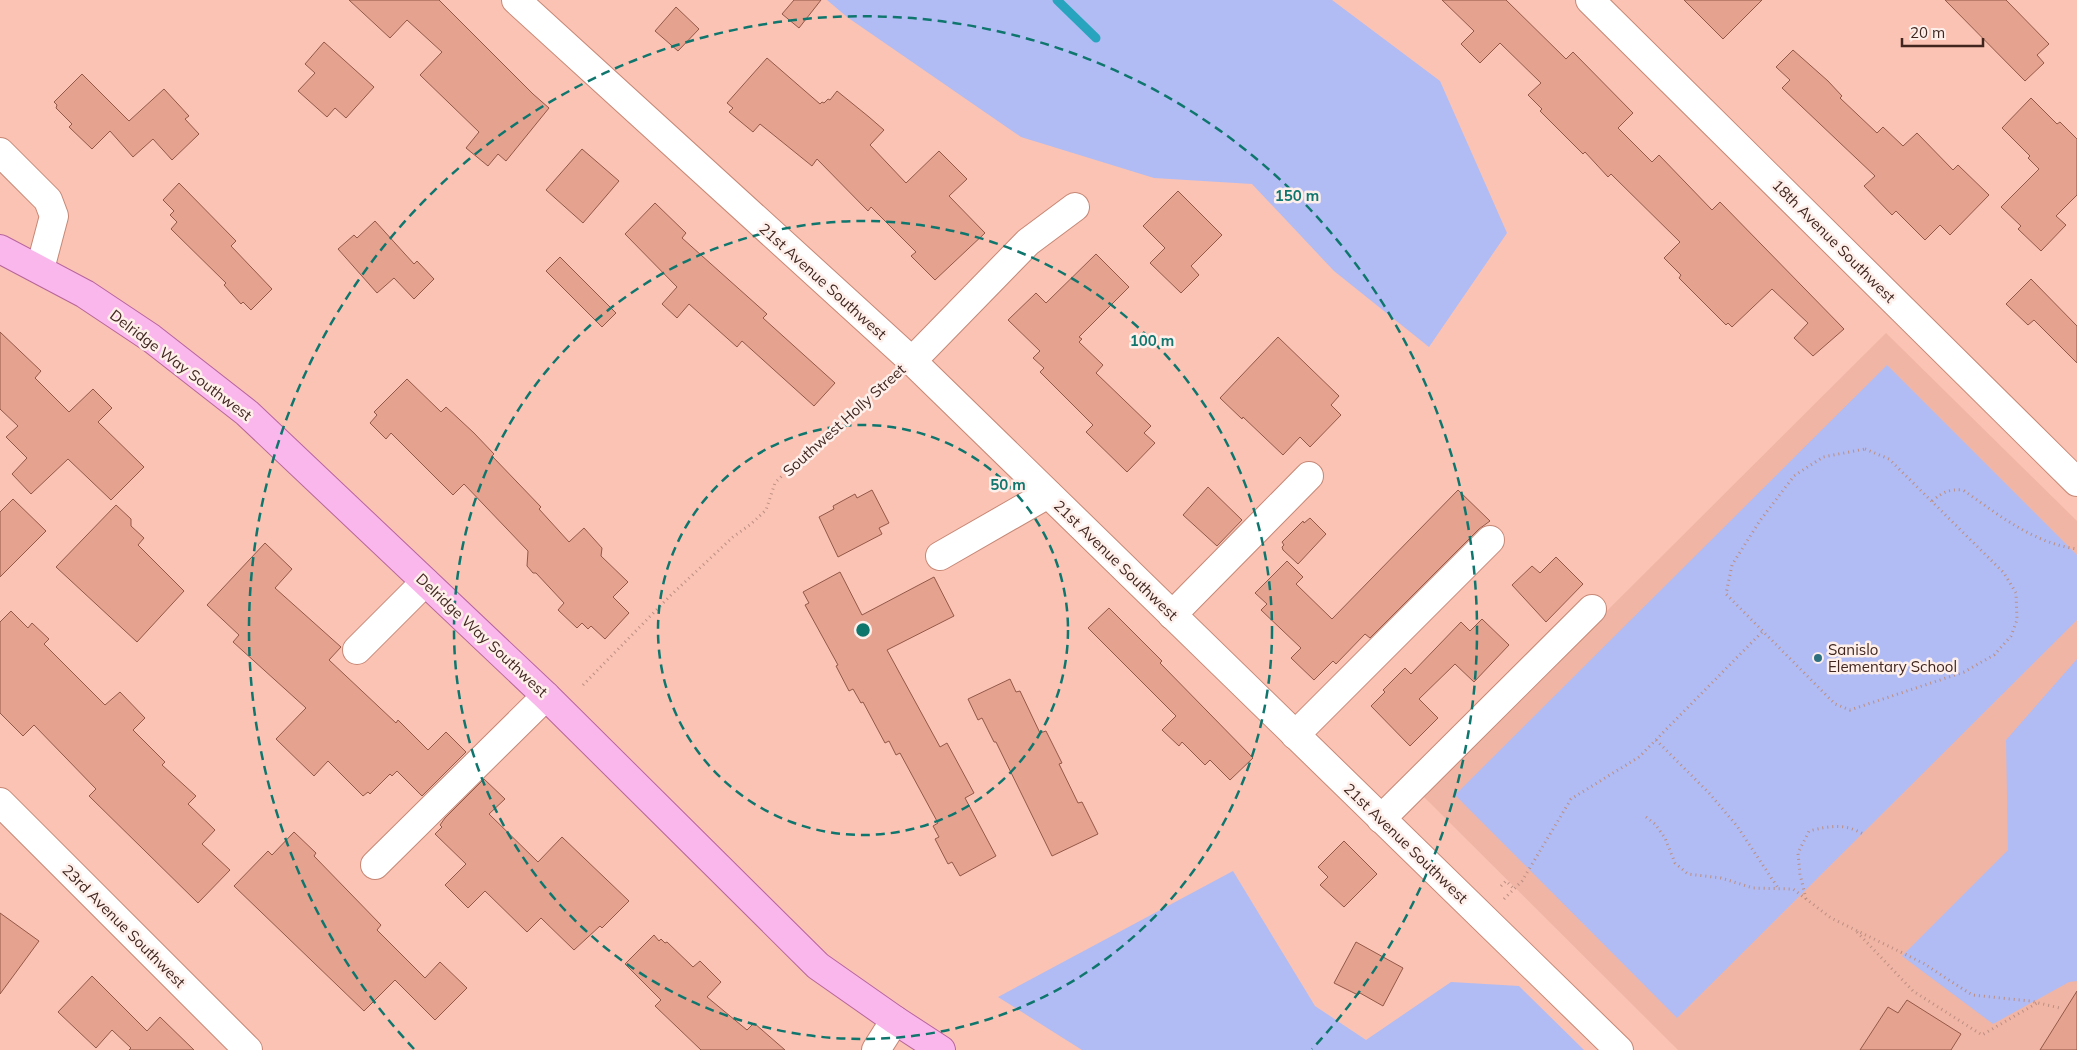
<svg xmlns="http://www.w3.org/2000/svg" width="2077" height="1050" viewBox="0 0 2077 1050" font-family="Mulish,sans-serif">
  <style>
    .built { fill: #f0b5a4 }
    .green { fill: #b1bcf4 }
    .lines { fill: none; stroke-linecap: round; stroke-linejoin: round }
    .stream { stroke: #29a4be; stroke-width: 9 }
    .building { fill: #e4a28f; stroke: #945848 }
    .minor-casing { stroke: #c78775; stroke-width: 30 }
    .major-casing { stroke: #b7659b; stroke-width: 30 }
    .path { stroke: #bc8e82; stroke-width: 3; stroke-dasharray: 1 4; stroke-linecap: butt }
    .minor { stroke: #fff; stroke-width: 28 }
    .major { stroke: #fab7eb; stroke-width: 28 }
    .ring { fill: none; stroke: #0f766e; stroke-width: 2.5; stroke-dasharray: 9 6 }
    .poi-dot { fill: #2d7181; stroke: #feefeb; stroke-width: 2 }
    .labels { text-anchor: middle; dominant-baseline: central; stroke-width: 5; stroke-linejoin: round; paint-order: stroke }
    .street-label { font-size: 15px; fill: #40261f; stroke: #feefeb }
    .poi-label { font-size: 15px; fill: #40261f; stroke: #feefeb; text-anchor: start }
    .centre { fill: #0f766e; stroke: #feefeb; stroke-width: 2.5 }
    .ring-label { font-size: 15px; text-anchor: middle; font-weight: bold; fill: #0f766e; stroke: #feefeb; stroke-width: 5; stroke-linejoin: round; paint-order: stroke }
  </style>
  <rect width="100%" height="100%" fill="#fac3b4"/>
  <path class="built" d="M 1886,333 L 2077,521 L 2077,1050 L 1678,1050 L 1422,795 Z"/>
  <g class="green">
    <path d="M 827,0 L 1332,0 L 1440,81 L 1507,233 L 1429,347 L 1334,271 L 1252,184 L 1154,178 L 1021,137 L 847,17 Z"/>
    <path d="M 1887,365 L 2077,555 L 2077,620 L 1677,1018 L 1455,795 Z"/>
    <path d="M 2077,659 L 2077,981 L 2069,982 L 1993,1024 L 1902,956 L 2008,850 L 2006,740 Z"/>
    <path d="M 1233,871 L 1315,1006 L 1366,1040 L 1451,982 L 1519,986 L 1584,1050 L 1082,1050 L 998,997 Z"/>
  </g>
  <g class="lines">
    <path class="stream" d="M 1057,0 L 1096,38"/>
  </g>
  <g class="building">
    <path d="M 349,0 L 439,0 L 533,94 L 549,108 L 506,161 L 498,154 L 488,166 L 466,148 L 479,132 L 420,75 L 442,52 L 407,20 L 390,38 Z"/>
    <path d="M 794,0 L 821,0 L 799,28 L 782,14 Z"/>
    <path d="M 1442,0 L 1506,0 L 1566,59 L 1573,52 L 1633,113 L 1618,128 L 1652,162 L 1659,155 L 1712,210 L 1720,202 L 1844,329 L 1813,356 L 1794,338 L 1808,323 L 1772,289 L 1732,327 L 1728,323 L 1726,325 L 1679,278 L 1681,275 L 1664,258 L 1680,242 L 1611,174 L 1608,177 L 1585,152 L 1583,154 L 1540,111 L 1542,109 L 1528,95 L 1541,83 L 1500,43 L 1480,63 L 1461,44 L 1474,31 Z"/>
    <path d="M 1684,0 L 1762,0 L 1723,39 Z"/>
    <path d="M 1945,0 L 2006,0 L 2049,44 L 2037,55 L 2044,63 L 2025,81 Z"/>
    <path d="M 676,7 L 699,29 L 678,51 L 655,31 Z"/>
    <path d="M 324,42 L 374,87 L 346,118 L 335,108 L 327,117 L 298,91 L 315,73 L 305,64 Z"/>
    <path d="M 1793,50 L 1828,81 L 1842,96 L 1840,98 L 1877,133 L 1883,127 L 1903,146 L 1917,133 L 1953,170 L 1958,165 L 1989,195 L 1950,235 L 1940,225 L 1925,240 L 1896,211 L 1892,215 L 1864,186 L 1875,176 L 1782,88 L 1790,80 L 1776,67 Z"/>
    <path d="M 767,58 L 820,104 L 822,102 L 824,103 L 828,99 L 830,100 L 837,91 L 869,117 L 884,130 L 870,145 L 906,183 L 939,151 L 967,179 L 949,196 L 985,233 L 935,280 L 911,256 L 916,252 L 871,207 L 868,211 L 817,159 L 812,166 L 760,124 L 753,132 L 729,112 L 733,108 L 727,103 Z"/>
    <path d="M 82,74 L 129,121 L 164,89 L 189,116 L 185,119 L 199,134 L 172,160 L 153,139 L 133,157 L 110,131 L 92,149 L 69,127 L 72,124 L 56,108 L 57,105 L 54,102 Z"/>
    <path d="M 2031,98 L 2057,124 L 2060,122 L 2077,139 L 2077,195 L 2056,216 L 2066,225 L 2041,251 L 2018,229 L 2021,226 L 2001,207 L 2039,169 L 2028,158 L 2030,156 L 2002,128 Z"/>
    <path d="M 582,149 L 619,181 L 583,223 L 546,190 Z"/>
    <path d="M 179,183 L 236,241 L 231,246 L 272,289 L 251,310 L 243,302 L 241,304 L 224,285 L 226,283 L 171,229 L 177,222 L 170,215 L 174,211 L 163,200 Z"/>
    <path d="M 1178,191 L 1222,235 L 1191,266 L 1199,275 L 1181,293 L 1150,263 L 1165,248 L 1143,226 Z"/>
    <path d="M 655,203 L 686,233 L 682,238 L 767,314 L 763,318 L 835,383 L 814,406 L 742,341 L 737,347 L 689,304 L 677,318 L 662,304 L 677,287 L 625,234 Z"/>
    <path d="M 375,221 L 414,264 L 417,261 L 434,279 L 414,299 L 394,278 L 377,293 L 338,249 L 354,235 L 357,238 Z"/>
    <path d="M 1096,254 L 1129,287 L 1079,337 L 1082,339 L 1079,342 L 1103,365 L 1096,373 L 1151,426 L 1144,433 L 1155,443 L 1127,472 L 1086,432 L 1093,425 L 1040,372 L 1044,368 L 1033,358 L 1040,351 L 1008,320 L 1036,293 L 1046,303 Z"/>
    <path d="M 560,257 L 616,313 L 602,327 L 546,271 Z"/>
    <path d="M 2031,279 L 2077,326 L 2077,363 L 2034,320 L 2028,325 L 2006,304 Z"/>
    <path d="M 0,332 L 41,371 L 35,378 L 69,412 L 93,389 L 112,408 L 98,422 L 144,467 L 111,500 L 68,459 L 31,494 L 12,474 L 27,458 L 6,437 L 18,426 L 0,409 Z"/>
    <path d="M 1278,337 L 1339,396 L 1331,405 L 1341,415 L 1310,447 L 1300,437 L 1283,455 L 1243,417 L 1242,419 L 1220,398 Z"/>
    <path d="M 407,379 L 441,412 L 446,407 L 474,433 L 494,454 L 492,456 L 541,507 L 539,509 L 569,542 L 584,528 L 602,548 L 601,556 L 628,582 L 613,597 L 629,613 L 605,639 L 591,626 L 588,629 L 582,623 L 577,628 L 558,610 L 564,603 L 536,573 L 533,573 L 527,566 L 528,551 L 464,484 L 453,495 L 391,433 L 386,439 L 370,423 L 377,415 L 374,412 Z"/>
    <path d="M 1208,487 L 1242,520 L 1217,546 L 1183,515 Z"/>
    <path d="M 872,490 L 889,523 L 879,528 L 882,534 L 838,557 L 819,517 L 834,509 L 833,506 L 855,494 L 857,498 Z"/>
    <path d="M 1458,490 L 1490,521 L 1479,529 L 1370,638 L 1365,634 L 1336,664 L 1333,661 L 1314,680 L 1291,658 L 1301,648 L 1261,610 L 1267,604 L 1255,593 L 1287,561 L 1303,577 L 1296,584 L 1332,619 Z"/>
    <path d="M 13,499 L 46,531 L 0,577 L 0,512 Z"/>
    <path d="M 116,505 L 131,519 L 131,526 L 144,538 L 138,545 L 184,591 L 137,642 L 56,567 Z"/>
    <path d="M 1310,518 L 1326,534 L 1298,564 L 1283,550 L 1282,547 L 1284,545 L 1282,542 L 1303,521 L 1304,523 Z"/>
    <path d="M 265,543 L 292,569 L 275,588 L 341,647 L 329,660 L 396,723 L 398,720 L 428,750 L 446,732 L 466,752 L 422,796 L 397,771 L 392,776 L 390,774 L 370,794 L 368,792 L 363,796 L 328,761 L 314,776 L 276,739 L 306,708 L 233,642 L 239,635 L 207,605 Z"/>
    <path d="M 1556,557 L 1583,584 L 1546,622 L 1512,585 L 1532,566 L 1540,573 Z"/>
    <path d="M 840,572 L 862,615 L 934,577 L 954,616 L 887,650 L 940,747 L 947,743 L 974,793 L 965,798 L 996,856 L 960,876 L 952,862 L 948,864 L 935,839 L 939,837 L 933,826 L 938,823 L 900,753 L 896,755 L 889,741 L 885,743 L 863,702 L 861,703 L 853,689 L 849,691 L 836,666 L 838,665 L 805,605 L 809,603 L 803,592 Z"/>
    <path d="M 1109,608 L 1162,661 L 1160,663 L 1253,758 L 1230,780 L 1210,760 L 1205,765 L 1182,742 L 1179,746 L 1162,730 L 1176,716 L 1088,628 Z"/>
    <path d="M 11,611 L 28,628 L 32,623 L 49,639 L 44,644 L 105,705 L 120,692 L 145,718 L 133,730 L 165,762 L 162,765 L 196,796 L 188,804 L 215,830 L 202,844 L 230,870 L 198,903 L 89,796 L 96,789 L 34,725 L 23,736 L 0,713 L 0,622 Z"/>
    <path d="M 1482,619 L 1509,645 L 1474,682 L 1455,664 L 1419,699 L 1438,718 L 1410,746 L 1371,706 L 1385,692 L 1383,690 L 1405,668 L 1411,674 L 1461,622 L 1470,631 Z"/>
    <path d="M 1010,679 L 1016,692 L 1020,691 L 1040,733 L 1046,731 L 1062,763 L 1059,764 L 1078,803 L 1082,802 L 1098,834 L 1052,856 L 996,742 L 994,742 L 982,718 L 978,720 L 968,699 Z"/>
    <path d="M 484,779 L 505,799 L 489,814 L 538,862 L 562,837 L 629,901 L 602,928 L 600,926 L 574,950 L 541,918 L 527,932 L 485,891 L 468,908 L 445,885 L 466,864 L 435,834 L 442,827 L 440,825 L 445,818 Z"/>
    <path d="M 294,832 L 316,853 L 314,856 L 381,925 L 377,930 L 425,978 L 440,962 L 467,988 L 435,1020 L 395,980 L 364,1011 L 234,886 L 268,851 L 272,855 Z"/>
    <path d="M 1344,841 L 1377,874 L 1344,907 L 1320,885 L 1328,877 L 1318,867 Z"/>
    <path d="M 0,913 L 39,941 L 0,994 Z"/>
    <path d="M 654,935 L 659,941 L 661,939 L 665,943 L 667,942 L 693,967 L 700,961 L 721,982 L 707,997 L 747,1030 L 754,1023 L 785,1050 L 701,1050 L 655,1006 L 661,1000 L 625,964 Z"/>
    <path d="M 1356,942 L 1403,968 L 1383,1006 L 1360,993 L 1358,995 L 1334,983 Z"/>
    <path d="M 92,976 L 147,1031 L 160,1017 L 194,1050 L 129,1050 L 131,1048 L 112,1030 L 96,1048 L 58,1012 Z"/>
    <path d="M 2077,991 L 2077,1050 L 2040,1050 Z"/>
    <path d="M 1907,1000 L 1961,1034 L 1951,1050 L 1860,1050 L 1888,1007 L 1898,1013 Z"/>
  </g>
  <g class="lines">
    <g class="minor-casing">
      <g id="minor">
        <path d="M 516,0 L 912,361 L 1619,1050"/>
        <path d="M 1590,0 L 2077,482"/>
        <path d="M 0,152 L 48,200 L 54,216 L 40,269"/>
        <path d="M 912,361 L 1028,242 L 1075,207"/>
        <path d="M 940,556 L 1048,494"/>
        <path d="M 1172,615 L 1309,476"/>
        <path d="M 357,650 L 425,582"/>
        <path d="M 1295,735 L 1490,540"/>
        <path d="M 0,802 L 248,1050"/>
        <path d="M 1381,819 L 1592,609"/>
        <path d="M 375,865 L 546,696"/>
        <path d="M 876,1050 L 895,1020"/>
      </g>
    </g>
    <g class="major-casing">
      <path id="major" d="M 0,249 L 85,294 L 151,338 L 247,413 L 546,696 L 818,966 L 895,1020 L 941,1050"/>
    </g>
    <g class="path">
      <path d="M 1865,449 L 1889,459 L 2004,573 L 2016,593 L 2017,620 L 2011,636 L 1994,655 L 1964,672 L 1850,710 L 1835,704 L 1726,594 L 1732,565 L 1759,522 L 1794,476 L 1823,457 Z"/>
      <path d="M 1932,501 C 1943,492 1949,489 1963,490 C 1999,515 2033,543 2077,549"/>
      <path d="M 583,685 L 671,595 L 733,537 L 751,524 L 766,510 L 775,483 L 807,450 L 826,439 L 889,377"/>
      <path d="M 1656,740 L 1709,793 L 1737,826 L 1778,888"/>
      <path d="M 1646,817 L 1655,824 L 1665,838 L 1675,863 L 1688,874 L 1721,878 L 1753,888 L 1793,889 L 1831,918 L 1923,963 L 1972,995 L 2030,1001 L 2060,1008"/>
      <path d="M 1501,886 L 1506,881 L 1514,889"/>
      <path d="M 1504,899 L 1522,881 L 1571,799 L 1639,757 L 1763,631"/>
      <path d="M 1806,899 L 1800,874 L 1798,853 L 1809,831 C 1829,826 1845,823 1863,834"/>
      <path d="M 1857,932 L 1913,991 L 1982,1035 L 2037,1003"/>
    </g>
    <use href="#minor" class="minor"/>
    <use href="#major" class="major"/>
  </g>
  <g class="ring">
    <circle cx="863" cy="630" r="205"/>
    <circle cx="863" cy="630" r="409"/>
    <path d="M414 1049A614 614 0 1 1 1312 1049"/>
  </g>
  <circle class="poi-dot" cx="1818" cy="658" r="5"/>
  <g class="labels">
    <g class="street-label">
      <text transform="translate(1834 241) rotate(45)">18th Avenue Southwest</text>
      <text transform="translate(823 281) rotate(42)">21st Avenue Southwest</text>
      <text transform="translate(181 365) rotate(37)">Delridge Way Southwest</text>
      <text transform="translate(844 420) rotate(-42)">Southwest Holly Street</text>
      <text transform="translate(1116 560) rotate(44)">21st Avenue Southwest</text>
      <text transform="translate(482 635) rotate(43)">Delridge Way Southwest</text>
      <text transform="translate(1406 843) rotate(44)">21st Avenue Southwest</text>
      <text transform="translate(124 926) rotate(45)">23rd Avenue Southwest</text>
    </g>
    <g class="poi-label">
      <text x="1828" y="649">Sanislo<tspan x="1828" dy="17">Elementary School</tspan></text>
    </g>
  </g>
  <circle cx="863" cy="630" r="8" class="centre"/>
  <g class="ring-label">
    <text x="1297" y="201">150 m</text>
    <text x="1152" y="346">100 m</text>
    <text x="1008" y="490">50 m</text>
  </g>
  <path d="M1902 38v8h81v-8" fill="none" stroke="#40261f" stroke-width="2.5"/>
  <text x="1910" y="38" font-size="15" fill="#40261f" stroke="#feefeb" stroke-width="4" paint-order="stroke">20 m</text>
</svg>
